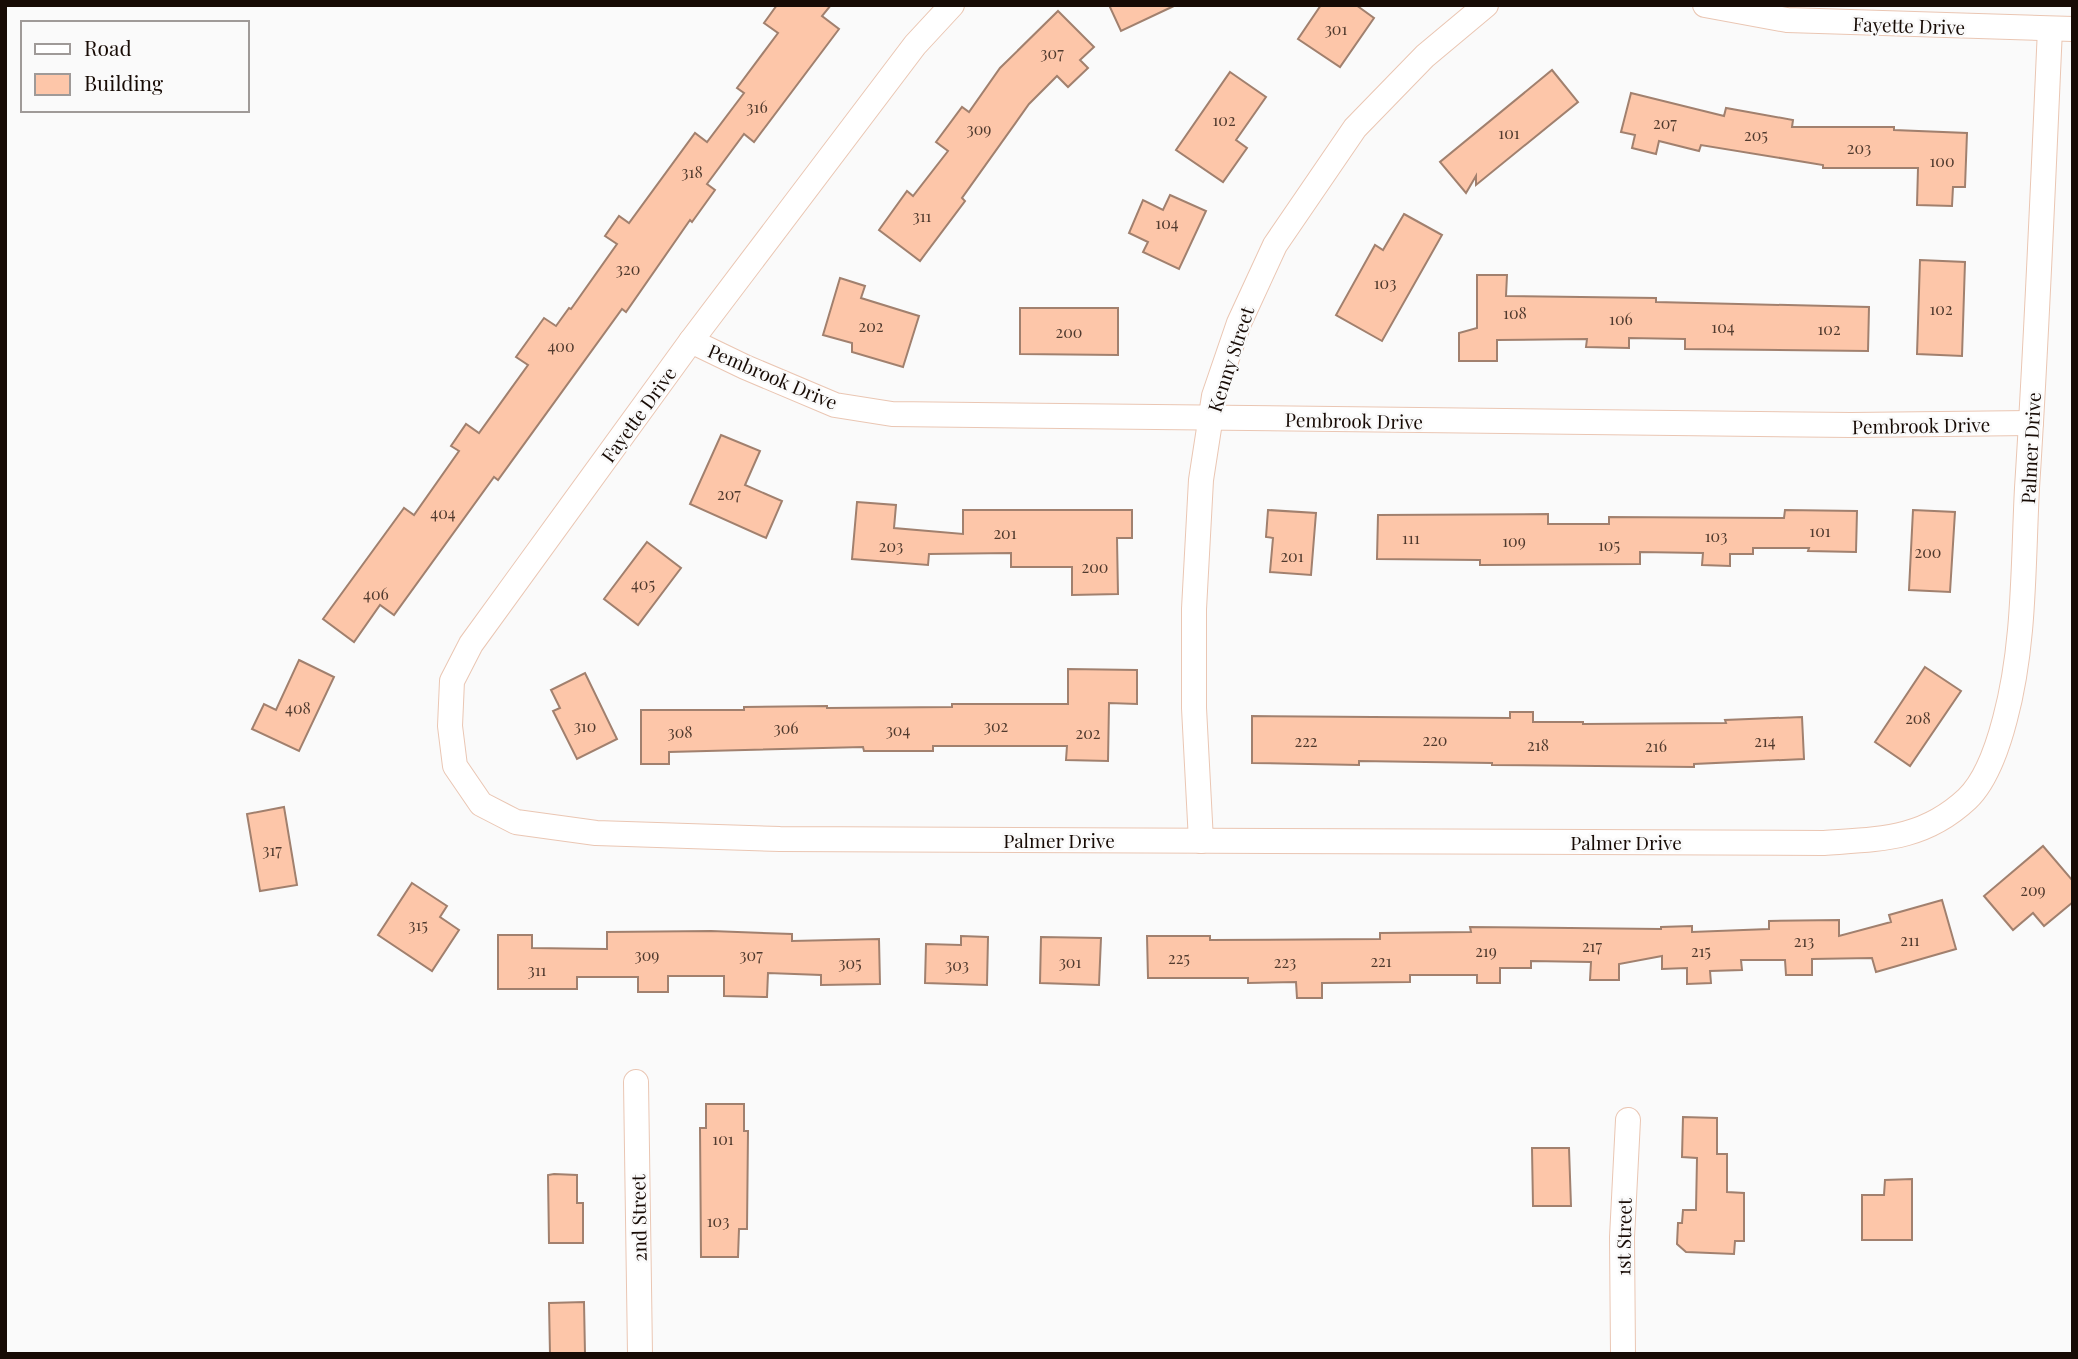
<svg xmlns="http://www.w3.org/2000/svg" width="2078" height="1359" viewBox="0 0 2078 1359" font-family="'Playfair Display',serif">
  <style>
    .building { fill: #fdc6a9; stroke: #a1806e; stroke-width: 2 }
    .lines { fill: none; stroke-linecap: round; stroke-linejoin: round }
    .street-casing { stroke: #eac6b3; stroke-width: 26 }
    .street { stroke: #fff; stroke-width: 24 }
    .labels { text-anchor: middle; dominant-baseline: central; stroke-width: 5; stroke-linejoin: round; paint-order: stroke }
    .number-label { font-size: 16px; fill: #503a2e }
    .street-label { font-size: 19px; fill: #170b05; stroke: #fafafa }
  </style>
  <rect width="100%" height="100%" fill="#fafafa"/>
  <g class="building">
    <path d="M 777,5 L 831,5 L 822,16 L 839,29 L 754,142 L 744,134 L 707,184 L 715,190 L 692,222 L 690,220 L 626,312 L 622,309 L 498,480 L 494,477 L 394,615 L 380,605 L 354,642 L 323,619 L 404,508 L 414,515 L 459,451 L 451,446 L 466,424 L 479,433 L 528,365 L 516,357 L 544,318 L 556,326 L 569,308 L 571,309 L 617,244 L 605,236 L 619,216 L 629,223 L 695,133 L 707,142 L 744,93 L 737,88 L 778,33 L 764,23 Z"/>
    <path d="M 1109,5 L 1176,5 L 1121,31 Z"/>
    <path d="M 1321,5 L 1356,5 L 1374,18 L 1340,67 L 1298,39 Z"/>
    <path d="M 1058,11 L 1094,47 L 1080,60 L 1088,68 L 1068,87 L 1057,76 L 1029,104 L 962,198 L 965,201 L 920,261 L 879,230 L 907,191 L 913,196 L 948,151 L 936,142 L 962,107 L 969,112 L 1000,68 Z"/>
    <path d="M 1552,70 L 1578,102 L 1476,185 L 1476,176 L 1466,193 L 1440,162 Z"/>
    <path d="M 1230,72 L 1266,97 L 1236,140 L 1247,148 L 1223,182 L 1176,150 Z"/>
    <path d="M 1631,93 L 1724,116 L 1726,108 L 1793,120 L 1792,127 L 1894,127 L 1894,130 L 1967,133 L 1965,187 L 1953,187 L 1952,206 L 1917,205 L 1918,168 L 1823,168 L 1823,165 L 1701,145 L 1699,151 L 1659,141 L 1656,154 L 1632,148 L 1635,135 L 1621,132 Z"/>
    <path d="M 1170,195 L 1206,211 L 1179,269 L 1143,252 L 1148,242 L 1129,233 L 1143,200 L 1163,210 Z"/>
    <path d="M 1404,214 L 1442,235 L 1382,341 L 1336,315 L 1375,245 L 1383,250 Z"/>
    <path d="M 1920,260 L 1965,262 L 1962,356 L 1917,354 Z"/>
    <path d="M 1477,275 L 1507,275 L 1506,296 L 1656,298 L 1656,302 L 1869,307 L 1868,351 L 1685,349 L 1685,339 L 1629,338 L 1629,348 L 1586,347 L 1587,339 L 1497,340 L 1497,361 L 1459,361 L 1459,333 L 1477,328 Z"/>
    <path d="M 840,278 L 865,286 L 861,298 L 919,316 L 903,367 L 852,352 L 852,343 L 823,335 Z"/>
    <path d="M 1020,308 L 1118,308 L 1118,355 L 1020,354 Z"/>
    <path d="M 721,435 L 760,451 L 745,485 L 782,501 L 766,538 L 690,504 Z"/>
    <path d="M 857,502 L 896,505 L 894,528 L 963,534 L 963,510 L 1132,510 L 1132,538 L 1117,538 L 1118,594 L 1072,595 L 1072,567 L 1011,567 L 1011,553 L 929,554 L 928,565 L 852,559 Z"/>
    <path d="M 1268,510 L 1316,513 L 1311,575 L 1270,572 L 1273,538 L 1266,537 Z"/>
    <path d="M 1785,510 L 1857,511 L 1856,552 L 1808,551 L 1809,548 L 1753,548 L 1753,554 L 1730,554 L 1730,566 L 1702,565 L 1703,553 L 1640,552 L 1640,564 L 1480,565 L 1480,560 L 1377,559 L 1378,515 L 1548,514 L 1548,524 L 1609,524 L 1609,517 L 1784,518 Z"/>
    <path d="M 1913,510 L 1955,512 L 1950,592 L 1909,590 Z"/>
    <path d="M 647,542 L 681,568 L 638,625 L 604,599 Z"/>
    <path d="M 299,660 L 334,677 L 299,751 L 252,729 L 264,704 L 276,710 Z"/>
    <path d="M 1925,667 L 1961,691 L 1910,766 L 1875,742 Z"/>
    <path d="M 1068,669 L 1137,670 L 1137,704 L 1109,703 L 1108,761 L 1066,760 L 1067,746 L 933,746 L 933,751 L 864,751 L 863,747 L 669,752 L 669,764 L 641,764 L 641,710 L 744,710 L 744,707 L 827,706 L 827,708 L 952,707 L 952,704 L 1068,704 Z"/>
    <path d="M 585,673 L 617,739 L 577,759 L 553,711 L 560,708 L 551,690 Z"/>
    <path d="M 1510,712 L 1533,712 L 1533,722 L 1583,722 L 1583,724 L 1726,723 L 1725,720 L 1802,717 L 1804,759 L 1694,764 L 1694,767 L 1492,765 L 1492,763 L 1359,761 L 1359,765 L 1252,763 L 1252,716 L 1510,718 Z"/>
    <path d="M 284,807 L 297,885 L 260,891 L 247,814 Z"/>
    <path d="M 2043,846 L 2073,881 L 2073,902 L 2044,926 L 2033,913 L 2013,930 L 1984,896 Z"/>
    <path d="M 412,883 L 447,906 L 440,917 L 459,930 L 432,971 L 378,935 Z"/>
    <path d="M 1942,900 L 1956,949 L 1876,972 L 1872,958 L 1812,959 L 1812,975 L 1786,975 L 1785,960 L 1741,960 L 1742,970 L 1710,971 L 1711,983 L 1687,984 L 1687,968 L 1662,969 L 1662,956 L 1619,964 L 1619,980 L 1590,980 L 1591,962 L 1531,961 L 1531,968 L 1500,968 L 1500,983 L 1477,983 L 1477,975 L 1410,975 L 1410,982 L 1322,983 L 1322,998 L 1297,998 L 1296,982 L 1248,983 L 1248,978 L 1148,978 L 1147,936 L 1210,936 L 1210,940 L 1380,939 L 1380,933 L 1471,932 L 1470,927 L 1661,929 L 1661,927 L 1692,926 L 1692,932 L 1769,929 L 1769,921 L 1839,920 L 1839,936 L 1891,922 L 1889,915 Z"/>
    <path d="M 711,931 L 792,934 L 792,941 L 879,939 L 880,984 L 821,985 L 821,975 L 768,973 L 767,997 L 724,996 L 724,976 L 668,976 L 668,992 L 638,992 L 638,977 L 577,977 L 577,989 L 498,989 L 498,935 L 532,935 L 532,948 L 607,949 L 607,932 Z"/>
    <path d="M 961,936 L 988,937 L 987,985 L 925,983 L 926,944 L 961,945 Z"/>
    <path d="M 1041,937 L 1101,938 L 1099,985 L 1040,983 Z"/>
    <path d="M 706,1104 L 744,1104 L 744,1131 L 748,1131 L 747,1229 L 739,1229 L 738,1257 L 701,1257 L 700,1128 L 706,1128 Z"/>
    <path d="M 1683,1117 L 1717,1118 L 1717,1154 L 1727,1154 L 1727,1192 L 1744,1193 L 1744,1241 L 1735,1241 L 1734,1254 L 1686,1252 L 1677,1244 L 1678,1223 L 1682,1223 L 1683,1210 L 1696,1210 L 1697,1158 L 1682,1157 Z"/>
    <path d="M 1532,1148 L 1569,1148 L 1571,1206 L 1533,1206 Z"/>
    <path d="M 554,1174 L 577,1175 L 577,1203 L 583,1203 L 583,1243 L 549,1243 L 548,1175 Z"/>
    <path d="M 1912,1179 L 1912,1240 L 1862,1240 L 1862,1195 L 1884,1195 L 1885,1180 Z"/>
    <path d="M 584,1302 L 585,1354 L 550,1354 L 549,1303 Z"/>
  </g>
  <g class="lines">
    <g class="street-casing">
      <g id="street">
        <path d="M 952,5 L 915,45 L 691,341 L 471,644 L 452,681 L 450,726 L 455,766 L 481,804 L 516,822 L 596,833 L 780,839 L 1824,843 C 1880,839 1923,840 1967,799 C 1987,780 1998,746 2005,719 C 2025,645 2023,564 2027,488 C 2037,335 2043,182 2050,29"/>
        <path d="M 1705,5 L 1787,20 L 2073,29"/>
        <path d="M 691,341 L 745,367 L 835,405 L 892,414 L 1851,425 L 2031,423"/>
        <path d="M 1201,841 L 1194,708 L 1194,609 L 1201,480 L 1214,396 L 1239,323 L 1275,245 L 1355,128 L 1425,56 L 1486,5"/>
        <path d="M 636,1082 L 640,1354"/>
        <path d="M 1623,1354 L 1622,1237 L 1628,1120"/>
      </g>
    </g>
    <use href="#street" class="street"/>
  </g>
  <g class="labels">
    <g class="number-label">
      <text x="1336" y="28">301</text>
      <text x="1052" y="52">307</text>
      <text x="757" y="106">316</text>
      <text x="1224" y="119">102</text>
      <text x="1665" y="122">207</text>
      <text x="979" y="128">309</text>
      <text x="1509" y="132">101</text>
      <text x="1756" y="134">205</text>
      <text x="1859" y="147">203</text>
      <text x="1942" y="160">100</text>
      <text x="692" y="171">318</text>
      <text x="922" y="215">311</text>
      <text x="1167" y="222">104</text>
      <text x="628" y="268">320</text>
      <text x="1385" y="282">103</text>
      <text x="1941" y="308">102</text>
      <text x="1515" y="312">108</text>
      <text x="1621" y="318">106</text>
      <text x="871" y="325">202</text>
      <text x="1723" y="326">104</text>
      <text x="1829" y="328">102</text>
      <text x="1069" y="331">200</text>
      <text x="561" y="345">400</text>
      <text x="729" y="493">207</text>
      <text x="443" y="512">404</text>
      <text x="1820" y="530">101</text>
      <text x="1005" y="532">201</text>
      <text x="1716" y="535">103</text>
      <text x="1411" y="537">111</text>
      <text x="1514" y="540">109</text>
      <text x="1609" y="544">105</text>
      <text x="891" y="545">203</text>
      <text x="1928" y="551">200</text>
      <text x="1292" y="555">201</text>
      <text x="1095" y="566">200</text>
      <text x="643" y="583">405</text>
      <text x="376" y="593">406</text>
      <text x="298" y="707">408</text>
      <text x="1918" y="717">208</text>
      <text x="585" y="725">310</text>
      <text x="996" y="725">302</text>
      <text x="786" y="727">306</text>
      <text x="898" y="729">304</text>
      <text x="680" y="731">308</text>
      <text x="1088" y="732">202</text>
      <text x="1435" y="739">220</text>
      <text x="1306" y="740">222</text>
      <text x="1765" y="740">214</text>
      <text x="1538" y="744">218</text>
      <text x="1656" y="745">216</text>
      <text x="272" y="849">317</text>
      <text x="2033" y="889">209</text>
      <text x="418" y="924">315</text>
      <text x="1910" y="939">211</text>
      <text x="1804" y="940">213</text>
      <text x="1592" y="945">217</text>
      <text x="1486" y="950">219</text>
      <text x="1701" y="950">215</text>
      <text x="647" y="954">309</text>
      <text x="751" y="954">307</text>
      <text x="1179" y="957">225</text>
      <text x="1381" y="960">221</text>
      <text x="1070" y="961">301</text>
      <text x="1285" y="961">223</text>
      <text x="850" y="962">305</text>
      <text x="957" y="964">303</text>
      <text x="537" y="969">311</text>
      <text x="723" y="1138">101</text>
      <text x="718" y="1220">103</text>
    </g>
    <g class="street-label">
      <text transform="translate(1909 25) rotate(2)">Fayette Drive</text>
      <text transform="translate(1230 359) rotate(-72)">Kenny Street</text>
      <text transform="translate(773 376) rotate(23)">Pembrook Drive</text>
      <text transform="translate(638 414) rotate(-54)">Fayette Drive</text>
      <text transform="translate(1354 420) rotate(1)">Pembrook Drive</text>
      <text transform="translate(1921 425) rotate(-1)">Pembrook Drive</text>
      <text transform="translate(2030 448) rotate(-87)">Palmer Drive</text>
      <text x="1059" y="840">Palmer Drive</text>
      <text x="1626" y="842">Palmer Drive</text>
      <text transform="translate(638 1218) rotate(-91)">2nd Street</text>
      <text transform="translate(1623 1237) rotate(-89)">1st Street</text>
    </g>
  </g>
  <rect width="2078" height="1359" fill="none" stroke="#170b05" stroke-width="14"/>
  <rect x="21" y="21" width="228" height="91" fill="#fafafa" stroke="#9f9a98" stroke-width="2"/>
  <rect x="35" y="44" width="35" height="10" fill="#ffffff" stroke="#9f9a98" stroke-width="2"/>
  <text x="84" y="56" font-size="21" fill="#170b05">Road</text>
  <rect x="35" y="74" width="35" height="21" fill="#fdc6a9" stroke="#9f9a98" stroke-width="2"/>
  <text x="84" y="91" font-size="21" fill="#170b05">Building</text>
</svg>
